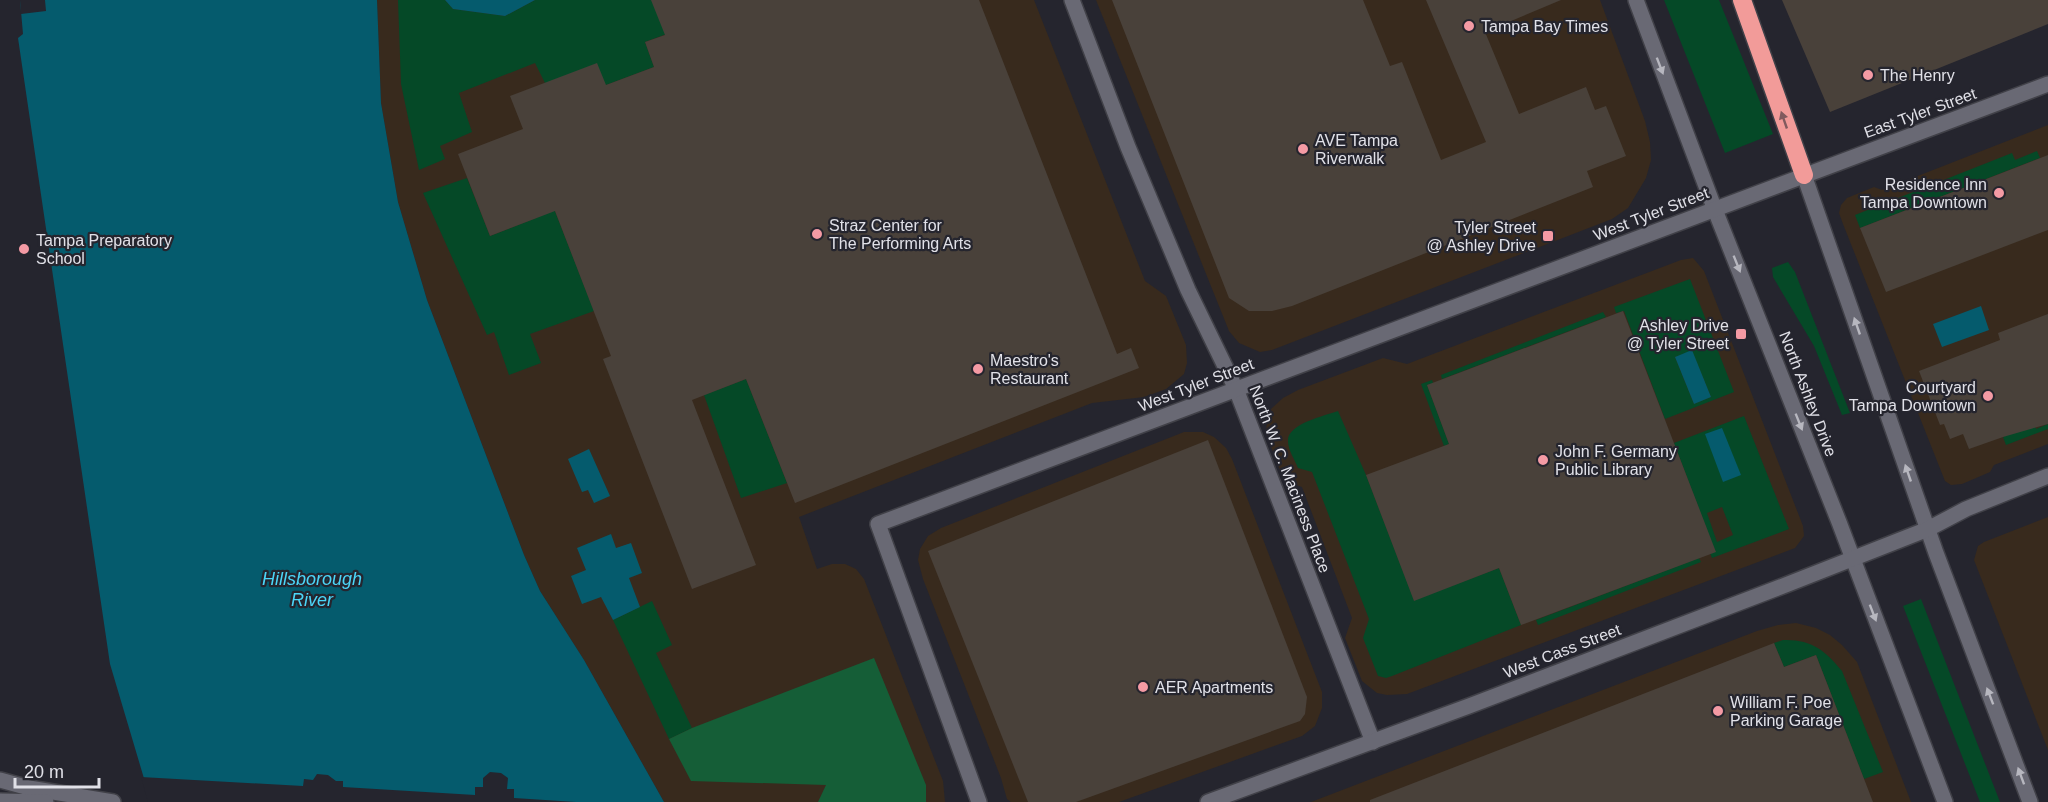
<svg xmlns="http://www.w3.org/2000/svg" width="2048" height="802" viewBox="0 0 2048 802" font-family="Arial,sans-serif">
  <style>
    .commercial { fill: #382a1d }
    .green { fill: #054927; fill-rule: evenodd }
    .forest { fill: #155e37 }
    .water { fill: #055b6d }
    .pier { fill: #25252e }
    .building { fill: #49413a }
    .lines { fill: none; stroke-linecap: round; stroke-linejoin: round }
    .street-casing { stroke: #414148; stroke-width: 18 }
    .secondary-casing { stroke: #414148; stroke-width: 18 }
    .highway-casing { stroke: #414148; stroke-width: 21 }
    .street { stroke: #696974; stroke-width: 15 }
    .secondary { stroke: #696974; stroke-width: 15 }
    .highway { stroke: #f29b99; stroke-width: 18 }
    .oneway { fill: #b7b7bf }
    .oneway2 { fill: #815a5e }
    .poi-dot { fill: #f49aa4; stroke: #25252e; stroke-width: 2 }
    .labels { text-anchor: middle; dominant-baseline: central; stroke-width: 4.5; stroke-linejoin: round; paint-order: stroke }
    .poi-label { font-size: 16px; fill: #e1e1e8; stroke: #25252e; text-anchor: start }
    .street-label { font-size: 16px; fill: #e1e1e8; stroke: #25252e }
    .water-label { font-size: 18px; font-style: italic; fill: #4bd6f8; stroke: #25252e }
  </style>
  <rect width="100%" height="100%" fill="#25252e"/>
  <g class="commercial">
    <path d="M 377,0 L 1034,0 L 1145,281 L 1166,296 L 1186,345 L 1187,363 L 1184,374 L 1166,389 L 1144,397 L 1092,403 L 799,517 L 817,569 L 832,564 L 845,564 L 856,569 L 864,579 L 943,781 L 945,802 L 664,802 L 584,660 L 540,591 L 524,555 L 427,300 L 398,202 L 381,103 Z"/>
    <path d="M 1096,0 L 1600,0 L 1645,121 L 1650,142 L 1651,160 L 1646,178 L 1628,208 L 1612,219 L 1272,350 L 1260,352 L 1239,343 L 1229,331 Z"/>
    <path d="M 2048,125 L 2048,444 L 1994,465 L 1990,472 L 1962,484 L 1951,485 L 1945,481 L 1843,224 L 1839,213 L 1841,205 L 1847,198 L 1874,187 L 1882,190 Z"/>
    <path d="M 1693,258 L 1704,271 L 1803,526 L 1804,536 L 1795,548 L 1407,694 L 1387,695 L 1377,693 L 1362,681 L 1345,638 L 1352,618 L 1302,487 L 1284,481 L 1266,433 L 1267,421 L 1271,409 L 1283,398 L 1298,390 L 1383,358 L 1407,364 L 1681,260 Z"/>
    <path d="M 1184,432 L 1203,432 L 1214,437 L 1226,448 L 1232,459 L 1322,692 L 1322,708 L 1315,726 L 1302,736 L 1119,802 L 1011,802 L 1007,799 L 1001,778 L 923,579 L 918,560 L 920,549 L 928,536 L 941,528 Z"/>
    <path d="M 2048,517 L 2048,750 L 1974,560 L 1978,546 L 1984,542 Z"/>
    <path d="M 1796,623 L 1816,628 L 1830,635 L 1842,645 L 1857,662 L 1911,802 L 1311,802 L 1757,631 L 1778,625 Z"/>
  </g>
  <g class="green">
    <path d="M 398,0 L 445,0 L 453,9 L 505,16 L 535,0 L 651,0 L 688,26 L 645,42 L 654,67 L 606,85 L 545,83 L 535,63 L 459,93 L 472,132 L 440,146 L 445,159 L 419,170 L 401,84 Z"/>
    <path d="M 1664,0 L 1719,0 L 1773,134 L 1725,153 Z"/>
    <path d="M 531,150 L 594,311 L 530,334 L 541,363 L 509,375 L 494,332 L 487,335 L 423,193 L 467,178 L 490,236 L 536,218 Z"/>
    <path d="M 2037,151 L 2040,158 L 1860,228 L 1855,215 L 2012,153 L 2015,160 Z"/>
    <path d="M 1788,262 L 1795,272 L 1850,413 L 1842,415 L 1814,346 L 1773,277 L 1772,268 Z"/>
    <path d="M 1690,279 L 1734,392 L 1665,419 L 1624,311 L 1616,313 L 1614,307 ZM 1692,351 L 1711,397 L 1694,404 L 1675,357 Z"/>
    <path d="M 1603,312 L 1606,317 L 1442,379 L 1441,375 Z"/>
    <path d="M 746,379 L 787,483 L 741,498 L 704,395 Z"/>
    <path d="M 1432,380 L 1433,383 L 1427,385 L 1449,444 L 1444,446 L 1421,384 Z"/>
    <path d="M 1338,411 L 1366,475 L 1414,600 L 1499,568 L 1521,625 L 1392,676 L 1386,678 L 1378,676 L 1363,638 L 1369,619 L 1312,472 L 1298,468 C 1295,460 1288,450 1288,441 C 1287,424 1324,416 1338,411 Z"/>
    <path d="M 1744,416 L 1789,529 L 1712,558 L 1710,553 L 1715,551 L 1674,443 ZM 1722,507 L 1733,535 L 1717,542 L 1707,513 Z"/>
    <path d="M 2033,420 L 2036,429 L 2048,424 L 2048,429 L 2006,445 L 2003,437 Z"/>
    <path d="M 1699,558 L 1701,562 L 1538,625 L 1536,620 Z"/>
    <path d="M 1921,599 L 2000,802 L 1980,802 L 1903,606 Z"/>
    <path d="M 652,601 L 672,645 L 656,653 L 692,728 L 669,739 L 613,620 Z"/>
    <path d="M 1783,640 C 1811,639 1825,650 1842,671 L 1883,772 L 1864,779 L 1816,655 L 1784,667 L 1774,643 Z"/>
  </g>
  <path class="forest" d="M 874,658 L 926,785 L 926,802 L 818,802 L 826,785 L 691,781 L 669,739 L 692,728 Z"/>
  <g class="water">
    <path d="M 20,0 L 377,0 L 381,103 L 398,202 L 427,300 L 524,555 L 540,591 L 584,660 L 664,802 L 151,802 L 110,664 L 18,38 L 23,34 Z"/>
    <path d="M 445,0 L 535,0 L 505,16 L 453,9 Z"/>
    <path d="M 1981,306 L 1989,330 L 1942,347 L 1933,324 Z"/>
    <path d="M 1692,350 L 1711,397 L 1694,404 L 1675,357 Z"/>
    <path d="M 1722,428 L 1741,475 L 1723,482 L 1705,434 Z"/>
    <path d="M 589,449 L 610,496 L 594,503 L 588,490 L 582,492 L 568,459 Z"/>
    <path d="M 611,534 L 616,548 L 631,543 L 642,573 L 629,578 L 640,607 L 613,620 L 601,597 L 582,604 L 571,576 L 586,570 L 577,548 Z"/>
  </g>
  <g class="pier">
    <path d="M 20,0 L 45,0 L 46,11 L 21,14 Z"/>
    <path d="M 490,772 L 501,773 L 508,778 L 507,789 L 514,789 L 514,798 L 576,802 L 148,802 L 141,777 L 303,786 L 304,779 L 313,780 L 317,774 L 328,775 L 336,781 L 343,781 L 343,787 L 475,795 L 475,787 L 483,787 L 483,778 Z"/>
  </g>
  <g class="building">
    <path d="M 651,0 L 979,0 L 1117,354 L 1131,348 L 1139,368 L 795,503 L 746,379 L 692,400 L 756,565 L 692,589 L 603,359 L 611,356 L 555,211 L 490,236 L 458,154 L 523,129 L 510,96 L 597,63 L 606,85 L 654,67 L 645,42 L 665,35 Z"/>
    <path d="M 1112,0 L 1363,0 L 1390,66 L 1402,62 L 1441,160 L 1486,142 L 1426,0 L 1561,0 L 1485,32 L 1519,114 L 1586,87 L 1595,110 L 1606,106 L 1626,156 L 1587,171 L 1593,187 L 1292,306 L 1272,311 L 1249,311 L 1229,298 Z"/>
    <path d="M 1782,0 L 2048,0 L 2048,24 L 1830,112 Z"/>
    <path d="M 2048,155 L 2048,230 L 1886,292 L 1860,228 Z"/>
    <path d="M 1623,311 L 1716,552 L 1521,625 L 1499,568 L 1414,601 L 1366,475 L 1449,444 L 1427,385 Z"/>
    <path d="M 2048,314 L 2048,424 L 2003,437 L 1969,449 L 1963,434 L 1950,439 L 1944,424 L 1940,425 L 1919,371 L 2000,340 L 1998,333 Z"/>
    <path d="M 1208,440 L 1307,697 L 1305,714 L 1300,721 L 1076,802 L 1028,802 L 928,551 Z"/>
    <path d="M 1774,643 L 1784,667 L 1816,655 L 1873,802 L 1370,802 L 1370,800 Z"/>
  </g>
  <g class="lines">
    <g class="street-casing">
      <path id="street" d="M 1072,0 L 1128,147 L 1188,290 L 1236,389 L 1373,742"/>
    </g>
    <g class="secondary-casing">
      <g id="secondary">
        <path d="M 1636,0 L 1715,210 L 1839,522 L 1945,802"/>
        <path d="M 1804,175 L 1936,553 L 2030,802"/>
        <path d="M 0,780 L 29,788 L 113,802"/>
        <path d="M 0,801 L 46,802"/>
        <path d="M 979,802 L 878,524 L 2048,84"/>
        <path d="M 1208,802 L 1469,706 L 1783,586 L 1928,529 L 1966,509 L 2048,476"/>
      </g>
    </g>
    <g class="highway-casing">
      <path id="highway" d="M 1742,0 L 1804,175"/>
    </g>
    <use href="#street" class="street"/>
    <use href="#secondary" class="secondary"/>
    <use href="#highway" class="highway"/>
  </g>
  <defs><path id="oneway-solid" d="M-6-.8H1V-3.2L6.5 0L1 3.2V.8H-6Z" transform="scale(1.5)"/></defs>
  <g class="oneway">
    <use href="#oneway-solid" transform="translate(1660 66) rotate(69)"/>
    <use href="#oneway-solid" transform="translate(1737 264) rotate(68)"/>
    <use href="#oneway-solid" transform="translate(1857 326) rotate(-109)"/>
    <use href="#oneway-solid" transform="translate(1799 422) rotate(68)"/>
    <use href="#oneway-solid" transform="translate(1908 473) rotate(-109)"/>
    <use href="#oneway-solid" transform="translate(1873 613) rotate(69)"/>
    <use href="#oneway-solid" transform="translate(1990 696) rotate(-111)"/>
    <use href="#oneway-solid" transform="translate(2021 776) rotate(-110)"/>
  </g>
  <use class="oneway2" href="#oneway-solid" transform="translate(1784 120) rotate(-109)"/>
  <g class="poi-dot">
    <circle cx="1469" cy="26" r="6"/>
    <circle cx="1868" cy="75" r="6"/>
    <circle cx="1303" cy="149" r="6"/>
    <circle cx="1999" cy="193" r="6"/>
    <circle cx="817" cy="234" r="6"/>
    <rect x="1542" y="230" width="12" height="12" rx="3"/>
    <circle cx="24" cy="249" r="6"/>
    <rect x="1735" y="328" width="12" height="12" rx="3"/>
    <circle cx="978" cy="369" r="6"/>
    <circle cx="1988" cy="396" r="6"/>
    <circle cx="1543" cy="460" r="6"/>
    <circle cx="1143" cy="687" r="6"/>
    <circle cx="1718" cy="711" r="6"/>
  </g>
  <g class="labels">
    <g class="poi-label">
      <text x="1481" y="26">Tampa Bay Times</text>
      <text x="1880" y="75">The Henry</text>
      <text x="1315" y="140">AVE Tampa<tspan x="1315" dy="18">Riverwalk</tspan></text>
      <text x="1987" y="184" text-anchor="end">Residence Inn<tspan x="1987" dy="18">Tampa Downtown</tspan></text>
      <text x="829" y="225">Straz Center for<tspan x="829" dy="18">The Performing Arts</tspan></text>
      <text x="1536" y="227" text-anchor="end">Tyler Street<tspan x="1536" dy="18">@ Ashley Drive</tspan></text>
      <text x="36" y="240">Tampa Preparatory<tspan x="36" dy="18">School</tspan></text>
      <text x="1729" y="325" text-anchor="end">Ashley Drive<tspan x="1729" dy="18">@ Tyler Street</tspan></text>
      <text x="990" y="360">Maestro's<tspan x="990" dy="18">Restaurant</tspan></text>
      <text x="1976" y="387" text-anchor="end">Courtyard<tspan x="1976" dy="18">Tampa Downtown</tspan></text>
      <text x="1555" y="451">John F. Germany<tspan x="1555" dy="18">Public Library</tspan></text>
      <text x="1155" y="687">AER Apartments</text>
      <text x="1730" y="702">William F. Poe<tspan x="1730" dy="18">Parking Garage</tspan></text>
    </g>
    <g class="street-label">
      <text transform="translate(1920 113) rotate(-20)">East Tyler Street</text>
      <text transform="translate(1651 214) rotate(-21)">West Tyler Street</text>
      <text transform="translate(1196 385) rotate(-21)">West Tyler Street</text>
      <text transform="translate(1808 394) rotate(69)">North Ashley Drive</text>
      <text transform="translate(1290 479) rotate(69)">North W. C. Maciness Place</text>
      <text transform="translate(1562 651) rotate(-21)">West Cass Street</text>
    </g>
    <g class="water-label">
      <text x="312" y="579">Hillsborough<tspan x="312" dy="21">River</tspan></text>
    </g>
  </g>
  <path d="M15 778v9h84v-9" fill="none" stroke="#e1e1e8" stroke-width="3"/>
  <text x="24" y="778" font-size="18" fill="#e1e1e8" stroke="#25252e" stroke-width="4.5" paint-order="stroke">20 m</text>
</svg>
